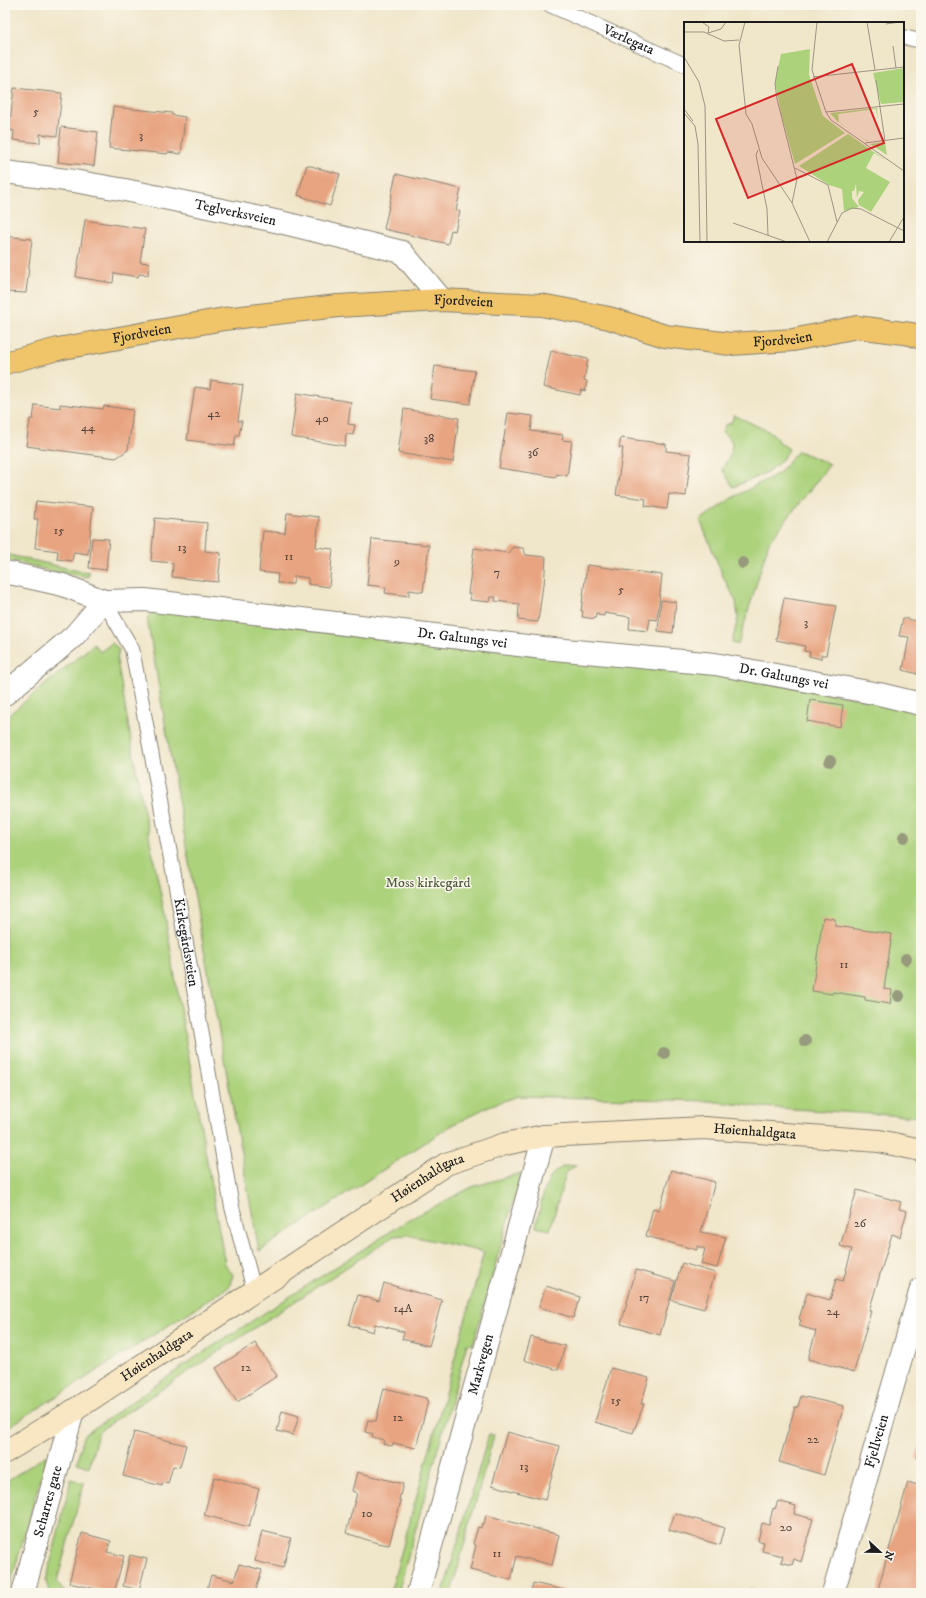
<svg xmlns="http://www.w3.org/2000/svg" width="926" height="1598" viewBox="0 0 926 1598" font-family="'IM FELL DW Pica',serif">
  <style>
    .green { fill: #acd27b; stroke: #64774c }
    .building { fill: #e8a481 }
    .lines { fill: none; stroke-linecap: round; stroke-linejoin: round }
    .lane-casing { stroke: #868173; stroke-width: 16 }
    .street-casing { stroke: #868173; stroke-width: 24 }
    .secondary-casing { stroke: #868173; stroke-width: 24 }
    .primary-casing { stroke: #868173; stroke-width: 24 }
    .lane { stroke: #fff; stroke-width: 14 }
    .street { stroke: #fff; stroke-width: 22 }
    .secondary { stroke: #f9e7c3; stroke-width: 22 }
    .primary { stroke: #f0c469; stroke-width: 22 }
    .tree { fill: #979a7c }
    .labels { text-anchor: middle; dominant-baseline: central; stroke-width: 3; stroke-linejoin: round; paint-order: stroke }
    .number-label { font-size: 12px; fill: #4f3e35 }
    .street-label { font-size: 14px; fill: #1c1c1c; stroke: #fbf7ec }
    .park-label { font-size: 14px; fill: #4e5c3d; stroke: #fbf7ec }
    .inset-road { fill: none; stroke: #9b9584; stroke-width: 1 }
    .view { fill: #d62828; fill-opacity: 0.15; stroke: #d62828; stroke-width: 2 }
    .inset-edge { fill: none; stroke: #1c1c1c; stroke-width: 2 }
  </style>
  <rect width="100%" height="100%" fill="#fbf7ec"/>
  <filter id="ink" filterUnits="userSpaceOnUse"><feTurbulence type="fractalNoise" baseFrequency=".025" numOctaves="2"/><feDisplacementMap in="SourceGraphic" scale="8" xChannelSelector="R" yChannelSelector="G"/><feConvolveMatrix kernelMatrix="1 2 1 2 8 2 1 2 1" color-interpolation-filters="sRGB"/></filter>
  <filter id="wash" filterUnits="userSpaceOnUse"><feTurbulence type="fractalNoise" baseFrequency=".012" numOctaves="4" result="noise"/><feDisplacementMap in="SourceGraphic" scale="16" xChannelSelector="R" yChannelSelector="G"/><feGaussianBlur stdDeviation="0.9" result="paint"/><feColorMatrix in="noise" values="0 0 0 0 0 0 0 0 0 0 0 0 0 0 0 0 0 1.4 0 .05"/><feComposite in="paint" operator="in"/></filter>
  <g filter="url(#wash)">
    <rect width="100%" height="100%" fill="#f0e6ca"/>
    <g class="green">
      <path d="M 734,415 L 772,433 L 779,442 L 789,449 C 778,471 755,478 733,487 L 722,469 L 731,454 L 732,441 L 722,432 L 725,425 L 731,423 Z"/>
      <path d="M 798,451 L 830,464 L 769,542 L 738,645 L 732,643 L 738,617 L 736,601 L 723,576 L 700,520 L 732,498 L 779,473 Z"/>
      <path d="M 5,554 L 79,571 L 90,572 L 88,577 L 51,571 L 5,559 Z"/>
      <path d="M 154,610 L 710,675 L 808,689 L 921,711 L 921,1117 L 762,1107 L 709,1101 L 518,1096 L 489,1106 L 449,1127 L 259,1251 L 202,939 L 147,618 Z"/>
      <path d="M 112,643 L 119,649 L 117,660 L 141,797 L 165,915 L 178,996 L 225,1264 L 233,1275 L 229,1287 L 5,1429 L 5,718 L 94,644 L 100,652 Z"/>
      <path d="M 576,1165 L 566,1173 L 550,1230 L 536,1227 C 540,1210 544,1173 563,1167 C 567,1165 572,1166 576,1165 Z"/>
      <path d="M 521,1173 L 473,1345 L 467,1344 L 398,1593 L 390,1593 L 484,1252 L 407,1235 L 394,1236 L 106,1426 L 98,1433 L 89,1467 L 77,1463 L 83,1436 L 190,1361 L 410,1219 L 472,1187 Z"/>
      <path d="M 489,1434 L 494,1435 L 451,1593 L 443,1593 Z"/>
      <path d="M 47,1455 L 8,1593 L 5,1593 L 5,1482 Z"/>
      <path d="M 71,1479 L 84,1483 L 57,1581 L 64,1592 L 67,1593 L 50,1593 L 46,1582 Z"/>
    </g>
    <g id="blocks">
      <g class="building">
        <path d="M 14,88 L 62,93 L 57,136 L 40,134 L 40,143 L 13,140 L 14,131 L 9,130 Z"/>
        <path d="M 113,107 L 172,113 L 172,115 L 185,117 L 181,154 L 168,152 L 167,154 L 109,148 Z"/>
        <path d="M 61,127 L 98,132 L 94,166 L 58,162 Z"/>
        <path d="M 307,165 L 340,174 L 330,206 L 298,195 Z"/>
        <path d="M 396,174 L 461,189 L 456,210 L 460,211 L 455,231 L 451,230 L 448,244 L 384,229 Z"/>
        <path d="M 85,220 L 145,229 L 140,262 L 149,263 L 148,275 L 139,274 L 138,277 L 114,273 L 113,283 L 76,277 Z"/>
        <path d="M 5,236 L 32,239 L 26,293 L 5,292 Z"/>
        <path d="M 551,351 L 588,359 L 584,380 L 587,381 L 585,391 L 581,390 L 580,395 L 543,387 Z"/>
        <path d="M 435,366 L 475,371 L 470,404 L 430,399 Z"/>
        <path d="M 211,380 L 243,385 L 238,421 L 242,421 L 239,435 L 236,435 L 234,446 L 187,440 L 195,387 L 210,389 Z"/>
        <path d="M 297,393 L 351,402 L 348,424 L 355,425 L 353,435 L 346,434 L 345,446 L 291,437 Z"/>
        <path d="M 60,404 L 103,409 L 104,406 L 133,410 L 128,450 L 116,458 L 26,446 L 30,419 L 33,419 L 35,405 L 60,408 Z"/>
        <path d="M 404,409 L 459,418 L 453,462 L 398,453 Z"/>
        <path d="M 508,413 L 533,416 L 531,431 L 563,435 L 562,440 L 572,441 L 567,476 L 557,474 L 556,477 L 499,468 Z"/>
        <path d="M 621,438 L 666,444 L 666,451 L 691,454 L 686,496 L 669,494 L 667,509 L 645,506 L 646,499 L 616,495 L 623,448 L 619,448 Z"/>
        <path d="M 36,501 L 93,507 L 88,554 L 74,552 L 72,561 L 57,559 L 58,551 L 35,548 L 38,519 L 34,519 Z"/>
        <path d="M 287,513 L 319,517 L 316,547 L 333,549 L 329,587 L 308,584 L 308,578 L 294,576 L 293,584 L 277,583 L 278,574 L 259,572 L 263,531 L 285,533 Z"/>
        <path d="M 155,518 L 207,523 L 205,551 L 221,553 L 218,582 L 172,577 L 173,563 L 151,561 Z"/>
        <path d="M 92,538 L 109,539 L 106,570 L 89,568 Z"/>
        <path d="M 372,539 L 429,545 L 423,592 L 409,590 L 409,596 L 385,593 L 386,587 L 367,585 Z"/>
        <path d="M 513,547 L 523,548 L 526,555 L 546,557 L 544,585 L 543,585 L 538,622 L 518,620 L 519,604 L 495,601 L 496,597 L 491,597 L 490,602 L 470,600 L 471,594 L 468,594 L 474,548 L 508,553 Z"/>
        <path d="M 587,565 L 662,575 L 657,620 L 650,619 L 648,631 L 629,629 L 630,617 L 604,613 L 604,616 L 598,615 L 598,613 L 596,613 L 595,619 L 582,617 L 583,611 L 581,611 Z"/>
        <path d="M 784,598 L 836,606 L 826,655 L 821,655 L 821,659 L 809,656 L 810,652 L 804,651 L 805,646 L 776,640 Z"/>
        <path d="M 661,600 L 676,602 L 673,633 L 658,631 Z"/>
        <path d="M 903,618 L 921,622 L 921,675 L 903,670 L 909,637 L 899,636 Z"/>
        <path d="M 810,700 L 843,705 L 840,727 L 807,721 Z"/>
        <path d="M 823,917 L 835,919 L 835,926 L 892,934 L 884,989 L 892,990 L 890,1004 L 865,1000 L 865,997 L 833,992 L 832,994 L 812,991 Z"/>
        <path d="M 671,1170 L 715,1182 L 701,1232 L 726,1237 L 717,1268 L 701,1264 L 705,1249 L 697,1246 L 697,1250 L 646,1236 L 653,1208 L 659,1210 Z"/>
        <path d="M 857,1190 L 901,1202 L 899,1209 L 907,1211 L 900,1237 L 892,1234 L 869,1311 L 871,1311 L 854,1372 L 808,1359 L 816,1331 L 799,1326 L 801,1320 L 799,1319 L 807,1293 L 830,1300 L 836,1279 L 843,1281 L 852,1249 L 840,1246 Z"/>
        <path d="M 682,1263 L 715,1273 L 704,1309 L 671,1300 Z"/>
        <path d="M 636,1270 L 675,1281 L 660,1335 L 621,1324 Z"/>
        <path d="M 384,1283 L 442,1300 L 429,1346 L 402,1339 L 404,1332 L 375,1324 L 373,1332 L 349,1325 L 358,1295 L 379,1301 Z"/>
        <path d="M 546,1286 L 580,1297 L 573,1318 L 539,1307 Z"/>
        <path d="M 531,1337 L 565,1346 L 558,1370 L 524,1360 Z"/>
        <path d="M 255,1343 L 277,1376 L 237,1402 L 216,1368 Z"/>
        <path d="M 611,1368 L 649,1378 L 641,1404 L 644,1404 L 633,1433 L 595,1422 Z"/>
        <path d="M 384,1388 L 426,1398 L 426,1400 L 428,1401 L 416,1448 L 393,1443 L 392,1446 L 383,1444 L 384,1440 L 372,1437 L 373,1434 L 365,1432 L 368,1420 L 376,1421 Z"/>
        <path d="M 801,1396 L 844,1406 L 824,1475 L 779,1462 L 795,1407 L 798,1407 Z"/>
        <path d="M 282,1411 L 299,1416 L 293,1435 L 277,1431 Z"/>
        <path d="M 134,1432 L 186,1445 L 180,1467 L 173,1466 L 168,1484 L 163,1482 L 162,1486 L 123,1476 Z"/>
        <path d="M 507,1432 L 560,1446 L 545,1500 L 492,1485 Z"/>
        <path d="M 921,1443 L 921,1460 L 916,1458 Z"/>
        <path d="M 357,1472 L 403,1484 L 399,1500 L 401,1501 L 389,1545 L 377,1543 L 346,1533 L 357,1493 L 352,1491 Z"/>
        <path d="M 214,1477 L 259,1489 L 249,1527 L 204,1515 Z"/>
        <path d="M 908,1482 L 921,1486 L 921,1593 L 877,1593 Z"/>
        <path d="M 778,1501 L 796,1506 L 794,1514 L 813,1519 L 801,1562 L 794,1559 L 792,1565 L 781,1562 L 783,1556 L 762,1551 L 764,1542 L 758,1541 L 762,1523 L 769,1525 L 773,1508 L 775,1509 Z"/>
        <path d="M 675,1513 L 725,1528 L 720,1545 L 669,1530 Z"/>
        <path d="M 486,1515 L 559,1535 L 552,1565 L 517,1556 L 511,1580 L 470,1570 L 476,1545 L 473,1544 L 478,1527 L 481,1528 L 482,1523 L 484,1524 Z"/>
        <path d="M 262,1531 L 291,1538 L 283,1568 L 255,1561 Z"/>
        <path d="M 82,1533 L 111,1541 L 107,1552 L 124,1556 L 114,1593 L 69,1583 Z"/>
        <path d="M 130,1555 L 147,1559 L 139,1590 L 123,1586 Z"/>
        <path d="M 239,1564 L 262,1570 L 255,1593 L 206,1593 L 211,1575 L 234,1581 Z"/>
        <path d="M 533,1583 L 564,1590 L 564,1593 L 531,1593 Z"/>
        <path d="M 749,1588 L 765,1593 L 742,1593 L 743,1590 L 749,1592 Z"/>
      </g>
    </g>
  </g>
  <g filter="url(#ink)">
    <use href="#blocks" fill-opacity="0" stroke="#868173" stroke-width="1"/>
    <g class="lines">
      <g class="lane-casing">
        <g id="lane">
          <path id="s1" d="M 550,5 L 685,65"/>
          <path d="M 903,37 L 921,41"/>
          <path id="s2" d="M 104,601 L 132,649 L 176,886 L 232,1207 L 254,1290"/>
        </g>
      </g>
      <g class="street-casing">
        <g id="street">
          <path id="s3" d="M 5,172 L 74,181 L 125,190 L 280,222 L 402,252 L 442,300"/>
          <path id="s4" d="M 5,572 L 63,585 L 104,601 L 145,600 L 543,648 L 715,664 L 879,694 L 921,704"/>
          <path d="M 5,694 L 74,636 L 104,601"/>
          <path id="s5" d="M 23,1593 L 73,1411"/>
          <path id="s6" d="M 418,1593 L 544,1136"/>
          <path id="s7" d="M 833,1593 L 921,1289"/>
        </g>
      </g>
      <g class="secondary-casing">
        <g id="secondary">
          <path id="s8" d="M 5,1452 L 73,1411 L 446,1164 L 505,1144 L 544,1136 L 704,1128 L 879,1141 L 921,1150"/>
        </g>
      </g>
      <g class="primary-casing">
        <g id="primary">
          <path id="s9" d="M 5,363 L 58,349 L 224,319 L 338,306 L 442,300 L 541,305 L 609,318 L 665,336 L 731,344 L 793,340 L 857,327 L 911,334 L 921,338"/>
        </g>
      </g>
      <use href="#lane" class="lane"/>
      <use href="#street" class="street"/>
      <use href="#secondary" class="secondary"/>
      <use href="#primary" class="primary"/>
    </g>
    <g class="tree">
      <circle cx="743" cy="563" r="6"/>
      <circle cx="830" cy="761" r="6"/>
      <circle cx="904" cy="837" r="6"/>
      <circle cx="906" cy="959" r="6"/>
      <circle cx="899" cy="996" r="6"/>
      <circle cx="805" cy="1041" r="6"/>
      <circle cx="664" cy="1053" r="6"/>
    </g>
  </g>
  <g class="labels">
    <g class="number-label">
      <text x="36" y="111">5</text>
      <text x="141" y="135">3</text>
      <text x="214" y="413">42</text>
      <text x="322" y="418">40</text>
      <text x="88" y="427">44</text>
      <text x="429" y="438">38</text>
      <text x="533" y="452">36</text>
      <text x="59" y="530">15</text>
      <text x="182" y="547">13</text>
      <text x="289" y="556">11</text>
      <text x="397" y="561">9</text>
      <text x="497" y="572">7</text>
      <text x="621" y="589">5</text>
      <text x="806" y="622">3</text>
      <text x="844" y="964">11</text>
      <text x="860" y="1223">26</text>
      <text x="644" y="1297">17</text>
      <text x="403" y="1308">14A</text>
      <text x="833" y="1311">24</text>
      <text x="246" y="1367">12</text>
      <text x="616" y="1400">15</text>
      <text x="398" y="1417">12</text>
      <text x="813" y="1439">22</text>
      <text x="524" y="1466">13</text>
      <text x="367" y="1513">10</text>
      <text x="786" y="1527">20</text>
      <text x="497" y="1553">11</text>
    </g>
    <g class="street-label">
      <text stroke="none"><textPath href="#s1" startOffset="86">Værlegata</textPath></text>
      <text stroke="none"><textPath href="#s3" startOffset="234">Teglverksveien</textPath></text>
      <text stroke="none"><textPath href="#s9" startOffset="464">Fjordveien</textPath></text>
      <text stroke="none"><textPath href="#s9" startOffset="140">Fjordveien</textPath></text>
      <text stroke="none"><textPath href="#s9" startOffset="788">Fjordveien</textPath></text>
      <text stroke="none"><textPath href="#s4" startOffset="464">Dr. Galtungs vei</textPath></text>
      <text stroke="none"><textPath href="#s4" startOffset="788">Dr. Galtungs vei</textPath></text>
      <text stroke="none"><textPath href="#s2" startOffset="354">Kirkegårdsveien</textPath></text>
      <text stroke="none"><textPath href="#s8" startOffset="840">Høienhaldgata</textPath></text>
      <text stroke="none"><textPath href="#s8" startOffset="504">Høienhaldgata</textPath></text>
      <text stroke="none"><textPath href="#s8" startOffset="180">Høienhaldgata</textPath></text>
      <text stroke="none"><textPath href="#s6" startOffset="237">Markvegen</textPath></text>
      <text stroke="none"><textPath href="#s7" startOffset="158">Fjellveien</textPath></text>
      <text stroke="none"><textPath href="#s5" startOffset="95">Scharres gate</textPath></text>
    </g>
    <g class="park-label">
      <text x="428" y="883">Moss kirkegård</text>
    </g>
  </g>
  <g transform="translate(684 22)">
    <rect width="220" height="220" fill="#f0e6ca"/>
    <path d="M 126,27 L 125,53 L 139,94 L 161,111 L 111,142 L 97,92 L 91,60 L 97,32 ZM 220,46 L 220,80 L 197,82 L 189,51 ZM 193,86 L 194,97 L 192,87 L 154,92 L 155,100 L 181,118 L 185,118 L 183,119 L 153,99 L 146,91 ZM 164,112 L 203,139 L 190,131 L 182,146 L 206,160 L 187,190 L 175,183 L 174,178 L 180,170 L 175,169 L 173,176 L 172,162 L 170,169 L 168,169 L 168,176 L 175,185 L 160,189 L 158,167 L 145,163 L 115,144 ZM 201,120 L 203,133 L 186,122 Z" fill="#acd27b"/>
    <path class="inset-road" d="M 18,0 L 25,5 L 24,11M 61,0 L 55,23 L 62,92 L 68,102 L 78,136 L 108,181 L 126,220M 133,0 L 128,48 L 142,90 L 147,98 L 220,149M 183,0 L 191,48M 202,2 L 216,0M 0,10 L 20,10 L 40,19 L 55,18M 24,11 L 37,7 L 42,0M 209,24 L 212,46M 0,35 L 15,60 L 21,84 L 23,220M 94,44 L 91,62 L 93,77 L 113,157 L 108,181M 129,55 L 220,45M 192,58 L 201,119M 0,87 L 9,99M 142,90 L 220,82M 0,91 L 11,104 L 14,122 L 16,220M 181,121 L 220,116M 74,128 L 72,133 L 83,187 L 84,213M 111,146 L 144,163 L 153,200M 49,201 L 103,220M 143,220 L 158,191 L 168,186 L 177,187 L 220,209M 205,220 L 220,195"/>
    <path class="view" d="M 168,42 L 200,121 L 64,176 L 32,97 Z"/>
    <rect width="220" height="220" class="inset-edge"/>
  </g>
  <rect width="926" height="1598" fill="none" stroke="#fbf7ec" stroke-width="20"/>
  <g transform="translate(880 1552) rotate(112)" stroke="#fbf7ec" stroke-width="3" paint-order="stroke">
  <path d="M0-3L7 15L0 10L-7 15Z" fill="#1c1c1c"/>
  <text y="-6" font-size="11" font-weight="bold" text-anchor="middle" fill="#1c1c1c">N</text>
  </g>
</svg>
